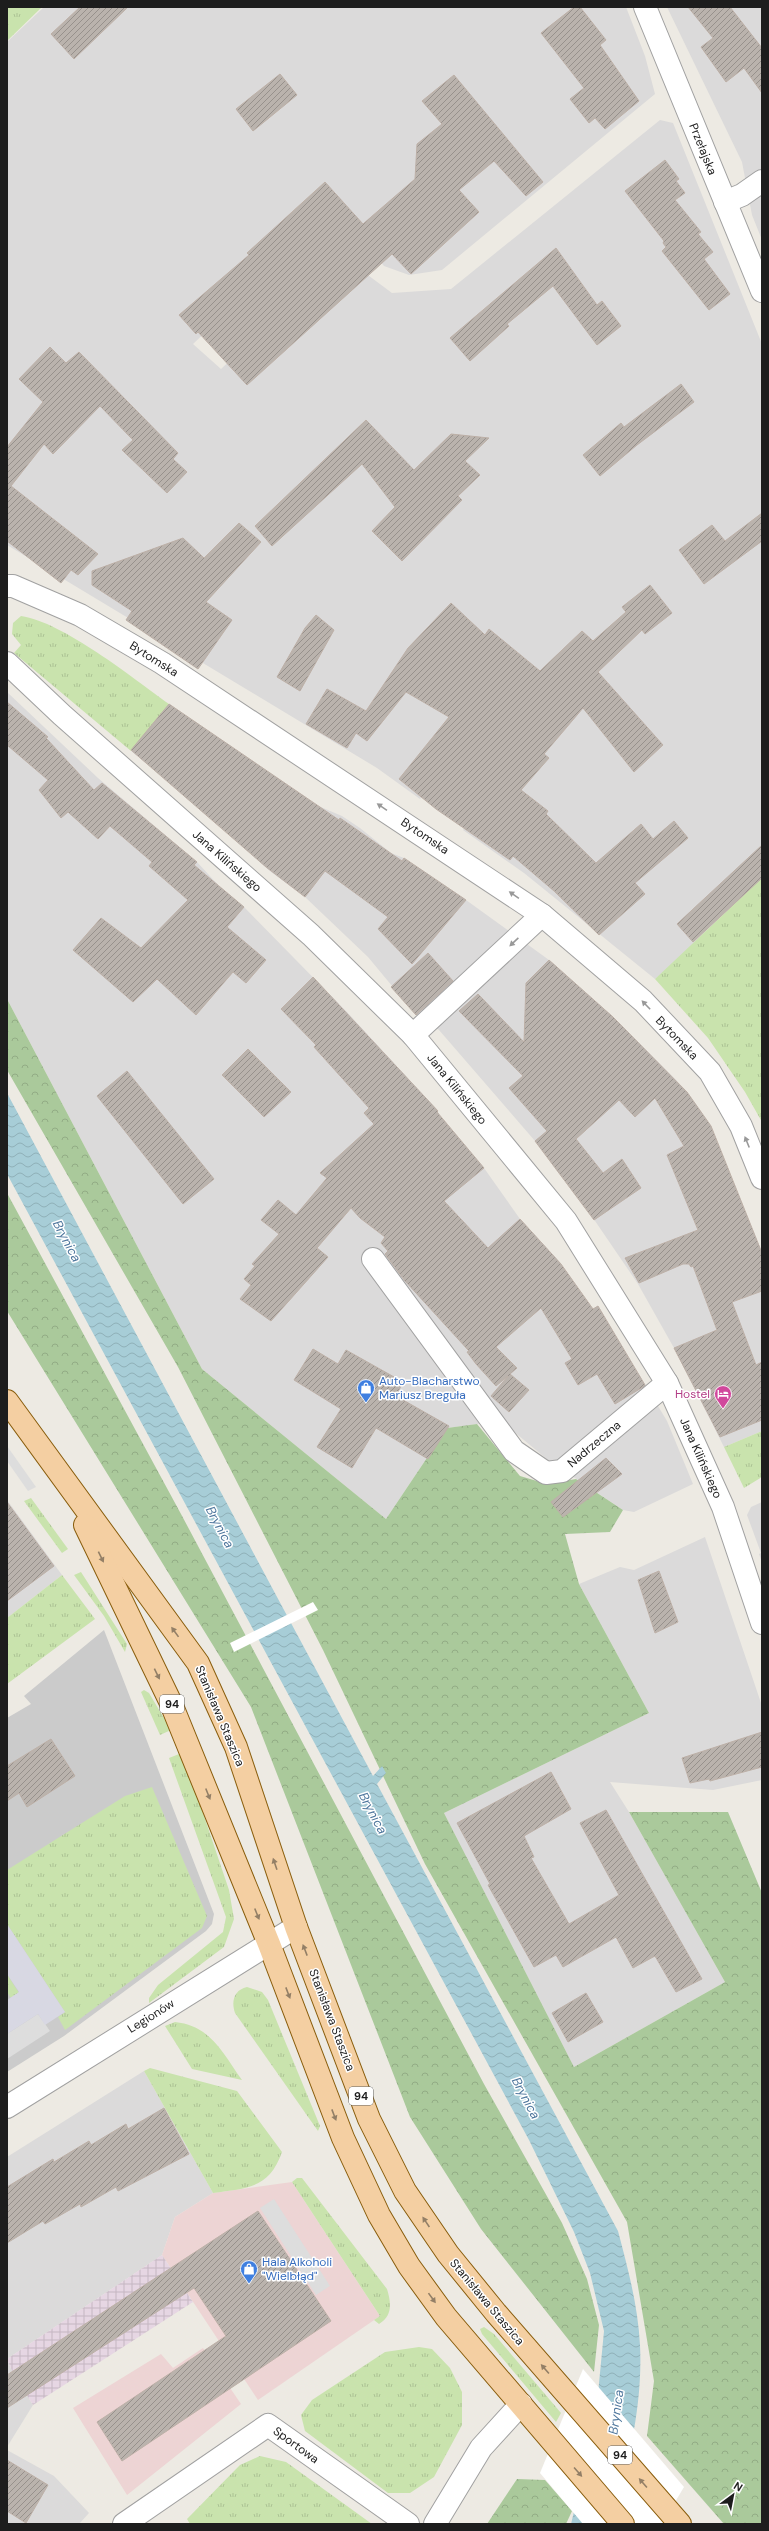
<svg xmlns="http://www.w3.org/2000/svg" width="769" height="2531" viewBox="0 0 769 2531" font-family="'DM Sans',sans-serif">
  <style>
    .residential { fill: #dbdada }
    .commercial { fill: #edd4d4 }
    .industrial { fill: url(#industrial-grid) }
    .religious { fill: #cbcbcb }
    .grass { fill: url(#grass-tufts) }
    .forest { fill: url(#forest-crowns) }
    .parking { fill: #ddd }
    .plaza { fill: #d8d8e3 }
    .water { fill: url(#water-waves) }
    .pier { fill: #fff }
    .building { fill: url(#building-hatch); stroke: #bdb0a7 }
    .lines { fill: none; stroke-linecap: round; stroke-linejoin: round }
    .minor-casing { stroke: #a1a1a1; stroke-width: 24 }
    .tertiary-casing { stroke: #a1a1a1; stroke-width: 24 }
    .primary-casing { stroke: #895d0c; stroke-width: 24 }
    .minor { stroke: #fff; stroke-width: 22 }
    .tertiary { stroke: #fff; stroke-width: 22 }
    .primary { stroke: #f4cfa2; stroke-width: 22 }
    .oneway { fill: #999 }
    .oneway2 { fill: #937f66 }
    .labels { text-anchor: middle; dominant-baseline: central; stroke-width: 3; stroke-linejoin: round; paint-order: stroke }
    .shield { fill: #fff; stroke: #616161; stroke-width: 1 }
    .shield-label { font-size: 11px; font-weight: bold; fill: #1d1d1d }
    .street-label { font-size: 12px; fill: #1d1d1d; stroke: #fff }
    .shop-label { font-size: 12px; fill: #366cbe; stroke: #fff; text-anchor: start }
    .hotel-label { font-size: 12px; fill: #b23c85; stroke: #fff; text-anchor: end }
    .water-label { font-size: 13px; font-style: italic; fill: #4f779d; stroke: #fff }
  </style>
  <defs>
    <pattern id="industrial-grid" width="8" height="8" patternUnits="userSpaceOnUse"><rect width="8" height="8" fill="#e6d6e3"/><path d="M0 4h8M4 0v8" fill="none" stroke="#c5b7c2"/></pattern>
    <pattern id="grass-tufts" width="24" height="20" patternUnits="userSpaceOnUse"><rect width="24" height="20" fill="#c9e3ad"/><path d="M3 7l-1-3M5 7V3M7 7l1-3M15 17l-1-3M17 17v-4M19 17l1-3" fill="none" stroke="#acc294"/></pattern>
    <pattern id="forest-crowns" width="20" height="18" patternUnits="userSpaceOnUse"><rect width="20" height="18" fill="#aac99b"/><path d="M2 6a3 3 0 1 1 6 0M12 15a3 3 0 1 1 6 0" fill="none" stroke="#92ac85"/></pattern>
    <pattern id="water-waves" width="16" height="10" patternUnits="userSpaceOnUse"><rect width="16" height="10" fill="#a7cdd7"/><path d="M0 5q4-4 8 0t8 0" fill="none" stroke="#8fb0b8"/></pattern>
    <pattern id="building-hatch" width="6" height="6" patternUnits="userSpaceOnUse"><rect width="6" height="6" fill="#bab3ad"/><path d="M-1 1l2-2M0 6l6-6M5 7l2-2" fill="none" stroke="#97918c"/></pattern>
  </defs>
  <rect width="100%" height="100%" fill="#edeae3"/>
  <g class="residential">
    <path d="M 44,7 L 626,7 L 645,56 L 655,94 L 442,270 L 409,275 L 384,266 L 361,239 L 342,202 L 193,344 L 221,369 L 341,255 L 392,293 L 451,289 L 660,120 L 673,123 L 762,344 L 762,893 L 655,979 L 524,873 L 463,830 L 559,711 L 530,663 L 420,799 L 377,768 L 7,545 L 7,42 Z"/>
    <path d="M 667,7 L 762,7 L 762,240 L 752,215 L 742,162 Z"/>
    <path d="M 7,692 L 98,778 L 197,862 L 220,887 L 244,907 L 347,1012 L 438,1111 L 439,1116 L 484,1168 L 520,1219 L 556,1258 L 592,1310 L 598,1306 L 667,1421 L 693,1484 L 634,1512 L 623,1510 L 548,1460 L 501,1421 L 447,1428 L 386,1519 L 202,1369 L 7,999 Z"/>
    <path d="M 169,704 L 316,805 L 342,816 L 360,828 L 391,853 L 404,858 L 466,900 L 549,960 L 613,1017 L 676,1080 L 697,1106 L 713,1132 L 762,1253 L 762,1431 L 724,1447 L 674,1348 L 638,1284 L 576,1193 L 535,1141 L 439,1030 L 417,1016 L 368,957 L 305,897 L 271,872 L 188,797 L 131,751 Z"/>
    <path d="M 7,1500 L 62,1575 L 7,1618 Z"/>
    <path d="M 762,1502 L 762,1562 L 759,1554 L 761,1553 L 747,1515 L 751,1507 Z"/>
    <path d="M 705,1537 L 762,1706 L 762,1780 L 713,1790 L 610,1782 L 629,1812 L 725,1982 L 574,2067 L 444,1813 L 649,1713 L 579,1584 L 620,1567 L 634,1570 Z"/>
    <path d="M 144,2071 L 213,2193 L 175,2217 L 162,2255 L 7,2359 L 12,2371 L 33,2405 L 7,2447 L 7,2157 Z"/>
    <path d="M 7,2450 L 54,2476 L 89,2513 L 79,2524 L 7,2524 Z"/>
  </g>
  <g class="commercial">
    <path d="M 292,2182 L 380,2316 L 258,2400 L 162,2255 L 175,2217 L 213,2193 Z"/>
    <path d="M 203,2348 L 241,2404 L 127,2495 L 73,2408 L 161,2354 L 173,2368 Z"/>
  </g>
  <path class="industrial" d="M 162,2255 L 193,2302 L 33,2405 L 12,2371 L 7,2359 Z"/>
  <path class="religious" d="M 104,1630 L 214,1914 L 212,1924 L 206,1931 L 64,2036 L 7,2072 L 7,1718 L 31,1704 L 24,1696 Z"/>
  <g class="grass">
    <path d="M 7,7 L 42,7 L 7,41 Z"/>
    <path d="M 21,616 C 63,622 133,678 169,704 L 131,751 L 14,653 L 21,645 L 12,634 L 13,623 Z"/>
    <path d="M 762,878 L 762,1122 L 745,1092 L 708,1038 L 655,979 Z"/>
    <path d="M 762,1431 L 762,1477 L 744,1488 L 724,1447 Z"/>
    <path d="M 31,1498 L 68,1549 L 62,1553 L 24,1501 Z"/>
    <path d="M 81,1572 L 127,1644 L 125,1652 L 104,1616 L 74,1575 Z"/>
    <path d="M 62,1575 L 95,1619 L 7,1684 L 7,1618 Z"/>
    <path d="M 144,1690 L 149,1693 L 171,1730 L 160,1735 L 141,1692 Z"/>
    <path d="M 179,1754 L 189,1771 L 204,1816 L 229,1890 L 234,1919 L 224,1947 L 149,2003 L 149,1998 L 158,1985 L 223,1932 L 226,1917 L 169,1758 Z"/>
    <path d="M 152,1787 L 207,1916 L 202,1928 L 65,2030 L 58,2017 L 65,2012 L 7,1924 L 7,1870 L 125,1796 Z"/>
    <path d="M 7,1974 L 19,1993 L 11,1998 L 7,1992 Z"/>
    <path d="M 247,1987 L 262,1992 L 268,2000 L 320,2126 L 318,2131 L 235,2013 C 231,2001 234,1990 247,1987 Z"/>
    <path d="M 175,2022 C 211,2026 222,2052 242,2080 L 192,2069 L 165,2026 Z"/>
    <path d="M 150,2068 L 237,2091 L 282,2152 C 269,2189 247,2188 213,2193 L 144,2071 Z"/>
    <path d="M 297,2178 L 302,2178 L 387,2289 C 391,2302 393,2316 379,2324 L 374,2320 L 380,2316 L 292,2182 Z"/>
    <path d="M 484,2327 L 494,2334 L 561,2413 L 556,2422 L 482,2334 L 480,2329 Z"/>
    <path d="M 419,2347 L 432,2349 L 450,2368 L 462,2392 L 462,2425 L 434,2477 L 410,2493 L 388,2493 L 305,2431 L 301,2415 L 312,2400 L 385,2352 Z"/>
    <path d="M 260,2456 L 286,2462 L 372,2524 L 190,2524 L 187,2519 L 240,2465 Z"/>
  </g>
  <g class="forest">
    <path d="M 7,999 L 202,1369 L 386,1519 L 447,1428 L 477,1424 L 520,1476 L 547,1484 L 576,1479 L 623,1510 L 610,1532 L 565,1534 L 579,1584 L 649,1713 L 444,1813 L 574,2067 L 725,1982 L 629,1812 L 728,1812 L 762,1893 L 762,2524 L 724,2524 L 647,2436 L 654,2381 L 627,2222 L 425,1864 L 323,1650 L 178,1367 L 7,1070 Z"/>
    <path d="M 7,1193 L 181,1514 L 484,2084 L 562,2223 L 587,2279 L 599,2325 L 594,2372 L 481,2229 L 410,2117 L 251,1707 L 7,1311 Z"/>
    <path d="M 517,2479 L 545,2480 L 572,2511 L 566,2524 L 487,2524 Z"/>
  </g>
  <g class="parking">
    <path d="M 7,1446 L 36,1487 L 28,1491 L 7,1461 Z"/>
    <path d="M 38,2014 L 50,2031 L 7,2059 L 7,2034 Z"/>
    <path d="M 274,2199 L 330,2286 L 316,2295 L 260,2208 Z"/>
  </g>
  <path class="plaza" d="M 7,1924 L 65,2012 L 45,2025 L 38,2014 L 7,2034 L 7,2000 L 19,1992 L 7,1974 Z"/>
  <path class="water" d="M 7,1093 L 373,1776 L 382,1766 L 386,1773 L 377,1784 L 618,2231 C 628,2269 638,2306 640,2345 C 643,2406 628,2467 610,2524 L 571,2524 L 595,2425 L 604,2331 L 590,2273 L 574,2232 L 529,2140 L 7,1174 Z"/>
  <g class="pier">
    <path d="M 313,1602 L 318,1610 L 234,1652 L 230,1643 Z"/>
    <path d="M 583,2369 L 684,2487 L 662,2524 L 583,2524 L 540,2473 Z"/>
  </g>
  <g class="building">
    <path d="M 80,7 L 128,7 L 74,59 L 51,34 Z"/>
    <path d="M 574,7 L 580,7 L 606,40 L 600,45 L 639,101 L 605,129 L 595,118 L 589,123 L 570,99 L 584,88 L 541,33 Z"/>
    <path d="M 688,7 L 730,7 L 762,48 L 762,93 L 744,68 L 726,82 L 701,47 L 713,38 Z"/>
    <path d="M 280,74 L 297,95 L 253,131 L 236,109 Z"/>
    <path d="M 454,75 L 543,182 L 526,196 L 494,161 L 459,190 L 479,212 L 411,274 L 392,254 L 247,385 L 198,332 L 196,334 L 179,315 L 249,255 L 247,253 L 325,182 L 363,224 L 415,179 L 417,144 L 442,124 L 422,101 Z"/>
    <path d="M 665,160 L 679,179 L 676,181 L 685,193 L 675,200 L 701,232 L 698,234 L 713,252 L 704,259 L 730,294 L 709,310 L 662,251 L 666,247 L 663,243 L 664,241 L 625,191 Z"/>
    <path d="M 556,248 L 597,305 L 602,301 L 621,326 L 597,345 L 553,286 L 507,324 L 509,326 L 470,361 L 450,338 Z"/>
    <path d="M 50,347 L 66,363 L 79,352 L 178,453 L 173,459 L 187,472 L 167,493 L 122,450 L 133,440 L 100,406 L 53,454 L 44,444 L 11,486 L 98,554 L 78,575 L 71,570 L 61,583 L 7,541 L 7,447 L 43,402 L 19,379 Z"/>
    <path d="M 681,384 L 694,402 L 637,445 L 600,476 L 583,455 L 621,423 L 624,427 Z"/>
    <path d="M 366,420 L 414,470 L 451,434 L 489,438 L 465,461 L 480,475 L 458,496 L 462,500 L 402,561 L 372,531 L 395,507 L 362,464 L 272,546 L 255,526 Z"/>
    <path d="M 762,513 L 762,541 L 704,584 L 679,550 L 712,525 L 725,541 Z"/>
    <path d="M 239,523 L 261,542 L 206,602 L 232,620 L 198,669 L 126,620 L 132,611 L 92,585 L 92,571 L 183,538 L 204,558 Z"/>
    <path d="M 650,585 L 672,613 L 645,634 L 642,630 L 598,672 L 663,745 L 634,772 L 583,708 L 544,754 L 549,758 L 521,790 L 548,811 L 546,814 L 596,863 L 641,824 L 653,839 L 674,821 L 688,838 L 635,883 L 645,894 L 599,935 L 554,891 L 513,856 L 510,860 L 436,809 L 399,779 L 449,717 L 406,692 L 367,741 L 356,733 L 347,748 L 306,724 L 327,689 L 366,711 L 408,648 L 451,603 L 485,635 L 489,629 L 540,671 L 582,631 L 593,641 L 626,612 L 622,607 Z"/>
    <path d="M 316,615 L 334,630 L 300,691 L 277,677 L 305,628 Z"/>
    <path d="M 7,702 L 48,737 L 46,738 L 94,790 L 102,783 L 197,862 L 194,865 L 244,907 L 227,927 L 266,960 L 246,983 L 233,972 L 196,1015 L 157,979 L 133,1002 L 73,950 L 101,918 L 141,948 L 188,900 L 149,866 L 152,862 L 110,826 L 98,839 L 68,812 L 61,818 L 39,790 L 48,780 L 7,745 Z"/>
    <path d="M 169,704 L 339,820 L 340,818 L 402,861 L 404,858 L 466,900 L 412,964 L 378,929 L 388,917 L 325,871 L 305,897 L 266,867 L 131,750 Z"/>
    <path d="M 762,845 L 762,878 L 693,942 L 677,924 Z"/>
    <path d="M 428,953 L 453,981 L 416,1015 L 391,987 Z"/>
    <path d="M 549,960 L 613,1017 L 687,1092 L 711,1126 L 762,1253 L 762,1291 L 732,1302 L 756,1365 L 762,1362 L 762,1420 L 720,1437 L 674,1348 L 717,1330 L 693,1266 L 691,1267 L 689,1264 L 683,1264 L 639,1283 L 625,1258 L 698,1230 L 667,1155 L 684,1146 L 655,1098 L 635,1117 L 619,1100 L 576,1139 L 603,1173 L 622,1159 L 641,1188 L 594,1220 L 535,1141 L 547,1131 L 509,1088 L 523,1076 L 459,1011 L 478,994 L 524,1042 L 526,983 Z"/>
    <path d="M 313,977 L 438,1111 L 437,1112 L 484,1168 L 444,1201 L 488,1248 L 520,1219 L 561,1264 L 593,1309 L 598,1306 L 645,1385 L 643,1387 L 615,1404 L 597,1374 L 578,1385 L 565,1363 L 572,1359 L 541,1308 L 496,1347 L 517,1368 L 510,1374 L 529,1390 L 509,1412 L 491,1396 L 508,1376 L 496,1386 L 476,1364 L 467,1352 L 469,1351 L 405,1281 L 385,1254 L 388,1251 L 381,1243 L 385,1237 L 360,1218 L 351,1208 L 317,1248 L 328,1257 L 271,1321 L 240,1299 L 251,1285 L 244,1279 L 255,1266 L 252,1264 L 279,1234 L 261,1220 L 278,1200 L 296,1215 L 327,1178 L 320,1173 L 374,1124 L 364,1113 L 369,1108 L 314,1047 L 316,1045 L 281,1009 Z"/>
    <path d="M 248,1049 L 291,1092 L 264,1117 L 222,1075 Z"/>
    <path d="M 127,1071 L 214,1179 L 183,1204 L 97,1096 Z"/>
    <path d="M 313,1349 L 338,1364 L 346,1350 L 403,1382 L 396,1396 L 449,1426 L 428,1459 L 376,1428 L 352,1468 L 317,1447 L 341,1409 L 294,1380 Z"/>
    <path d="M 606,1458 L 622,1474 L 563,1517 L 551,1502 Z"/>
    <path d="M 7,1502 L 54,1566 L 7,1601 Z"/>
    <path d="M 659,1571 L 678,1622 L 655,1633 L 638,1580 Z"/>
    <path d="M 762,1732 L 762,1767 L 710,1781 L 709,1779 L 690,1783 L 682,1758 Z"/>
    <path d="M 51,1739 L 75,1776 L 27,1807 L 19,1793 L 7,1801 L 7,1766 Z"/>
    <path d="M 551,1772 L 571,1809 L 524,1836 L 534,1857 L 531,1858 L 569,1924 L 619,1895 L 580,1823 L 606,1810 L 702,1979 L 676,1992 L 655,1956 L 633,1968 L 616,1937 L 563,1967 L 556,1955 L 534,1967 L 488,1885 L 490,1884 L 457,1823 Z"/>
    <path d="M 586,1993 L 603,2022 L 568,2042 L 552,2013 Z"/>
    <path d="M 164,2108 L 189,2154 L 118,2191 L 116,2187 L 81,2207 L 80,2204 L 45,2224 L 43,2221 L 7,2243 L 7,2187 L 53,2159 L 54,2162 L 89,2141 L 91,2145 L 126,2124 L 128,2129 Z"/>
    <path d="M 258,2211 L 331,2321 L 122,2461 L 97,2422 L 226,2336 L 194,2288 L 7,2408 L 7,2375 Z"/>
    <path d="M 7,2460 L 48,2485 L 26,2523 L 7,2511 Z"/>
  </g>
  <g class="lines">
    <g class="minor-casing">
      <g id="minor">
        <path d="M 645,7 L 762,291"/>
        <path d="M 725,202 L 742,195 L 762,181"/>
        <path d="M 7,586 L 13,586 L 80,615 L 162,663 L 542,915 L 643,1001 L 710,1072 L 741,1126 L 762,1178"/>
        <path d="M 7,663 L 62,715 L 311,935 L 413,1035 L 566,1221 L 667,1383 L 723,1507 L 762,1623"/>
        <path d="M 413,1035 L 542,915"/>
        <path d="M 373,1259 L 514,1451 L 546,1473 L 562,1471 L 667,1383"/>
        <path d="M 124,2524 L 268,2425 L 408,2524"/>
        <path d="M 435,2524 L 481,2448 L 521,2404"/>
      </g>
    </g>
    <g class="tertiary-casing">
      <path id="tertiary" d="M 7,2107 L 296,1927"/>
    </g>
    <g class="primary-casing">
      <g id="primary">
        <path d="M 7,1401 L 198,1663 L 236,1747 L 296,1927 L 369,2119 L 405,2191 L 448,2254 L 496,2313 L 680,2524"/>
        <path d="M 85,1525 L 170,1701 L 269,1944 L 343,2138 L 379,2215 L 409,2266 L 446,2317 L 623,2524"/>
      </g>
    </g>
    <use href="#minor" class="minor"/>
    <use href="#tertiary" class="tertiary"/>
    <use href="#primary" class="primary"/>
  </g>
  <defs><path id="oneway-solid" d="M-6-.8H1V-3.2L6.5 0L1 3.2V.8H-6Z"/></defs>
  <g class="oneway">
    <use href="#oneway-solid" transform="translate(382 807) rotate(-146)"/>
    <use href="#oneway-solid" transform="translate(514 895) rotate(-145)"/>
    <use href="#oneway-solid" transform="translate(514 942) rotate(137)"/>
    <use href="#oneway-solid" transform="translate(646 1005) rotate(-134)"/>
    <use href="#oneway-solid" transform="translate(747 1142) rotate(-112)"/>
  </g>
  <g class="oneway2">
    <use href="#oneway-solid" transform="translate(101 1557) rotate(64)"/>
    <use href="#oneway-solid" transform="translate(175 1632) rotate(-126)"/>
    <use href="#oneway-solid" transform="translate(157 1674) rotate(64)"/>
    <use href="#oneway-solid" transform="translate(208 1794) rotate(68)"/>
    <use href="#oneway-solid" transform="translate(275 1864) rotate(-109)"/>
    <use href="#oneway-solid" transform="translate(257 1914) rotate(68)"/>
    <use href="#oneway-solid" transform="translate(305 1950) rotate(-111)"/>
    <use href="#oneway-solid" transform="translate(288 1993) rotate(69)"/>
    <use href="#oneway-solid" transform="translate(334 2115) rotate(69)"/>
    <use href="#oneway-solid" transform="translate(426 2222) rotate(-124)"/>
    <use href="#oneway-solid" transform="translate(432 2298) rotate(54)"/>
    <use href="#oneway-solid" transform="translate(545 2369) rotate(-131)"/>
    <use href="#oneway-solid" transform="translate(578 2472) rotate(49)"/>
    <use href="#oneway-solid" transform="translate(643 2483) rotate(-131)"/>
  </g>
  <defs>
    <g id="shop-pin" transform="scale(0.9)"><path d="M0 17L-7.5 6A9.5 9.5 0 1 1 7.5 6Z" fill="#3f7fe0" stroke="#fff"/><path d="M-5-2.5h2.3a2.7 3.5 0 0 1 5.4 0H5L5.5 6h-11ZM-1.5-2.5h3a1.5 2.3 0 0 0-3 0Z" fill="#fff"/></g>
    <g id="hotel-pin" transform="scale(0.9)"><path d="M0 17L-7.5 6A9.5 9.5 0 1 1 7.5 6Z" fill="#d1479c" stroke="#fff"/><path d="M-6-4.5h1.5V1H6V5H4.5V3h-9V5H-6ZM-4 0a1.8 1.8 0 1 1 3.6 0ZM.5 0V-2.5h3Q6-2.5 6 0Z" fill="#fff"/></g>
  </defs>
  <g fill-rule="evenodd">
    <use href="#shop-pin" x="366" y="1388"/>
    <use href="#hotel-pin" x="723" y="1394"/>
    <use href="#shop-pin" x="249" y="2269"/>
  </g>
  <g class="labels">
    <g class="shield">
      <rect x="160" y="1695" width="24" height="18" rx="3"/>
      <rect x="349" y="2087" width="24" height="18" rx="3"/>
      <rect x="608" y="2446" width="24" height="18" rx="3"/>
    </g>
    <g class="shield-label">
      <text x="172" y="1704">94</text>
      <text x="361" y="2096">94</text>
      <text x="620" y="2455">94</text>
    </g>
    <g class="street-label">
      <text transform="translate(703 149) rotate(68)">Przełajska</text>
      <text transform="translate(154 659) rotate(32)">Bytomska</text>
      <text transform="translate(425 836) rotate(34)">Bytomska</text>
      <text transform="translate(227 861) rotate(41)">Jana Kilińskiego</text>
      <text transform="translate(677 1038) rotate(46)">Bytomska</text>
      <text transform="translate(457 1089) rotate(51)">Jana Kilińskiego</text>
      <text transform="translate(594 1444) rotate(-40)">Nadrzeczna</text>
      <text transform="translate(701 1458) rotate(66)">Jana Kilińskiego</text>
      <text transform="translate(220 1716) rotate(67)">Stanisława Staszica</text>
      <text transform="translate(151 2016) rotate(-32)">Legionów</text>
      <text transform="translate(332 2020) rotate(69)">Stanisława Staszica</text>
      <text transform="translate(487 2302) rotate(50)">Stanisława Staszica</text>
      <text transform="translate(296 2445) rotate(36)">Sportowa</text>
    </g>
    <g class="shop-label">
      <text x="379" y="1381">Auto-Blacharstwo<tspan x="379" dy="14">Mariusz Breguła</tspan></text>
      <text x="262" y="2262">Hala Alkoholi<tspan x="262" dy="14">"Wielbłąd"</tspan></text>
    </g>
    <g class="hotel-label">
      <text x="710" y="1394">Hostel</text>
    </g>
    <g class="water-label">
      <text transform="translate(67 1241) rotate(62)">Brynica</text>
      <text transform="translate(220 1527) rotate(62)">Brynica</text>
      <text transform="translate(373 1813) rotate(62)">Brynica</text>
      <text transform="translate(526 2098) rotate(62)">Brynica</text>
      <text transform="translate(616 2412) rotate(-82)">Brynica</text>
    </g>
  </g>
  <rect width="769" height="2531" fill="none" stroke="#1d1d1d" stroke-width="16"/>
  <g transform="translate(733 2495) rotate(32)" stroke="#ffffff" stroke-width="3" paint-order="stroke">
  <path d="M0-3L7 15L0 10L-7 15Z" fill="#1d1d1d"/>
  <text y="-6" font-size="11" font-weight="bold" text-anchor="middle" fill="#1d1d1d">N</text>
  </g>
</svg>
